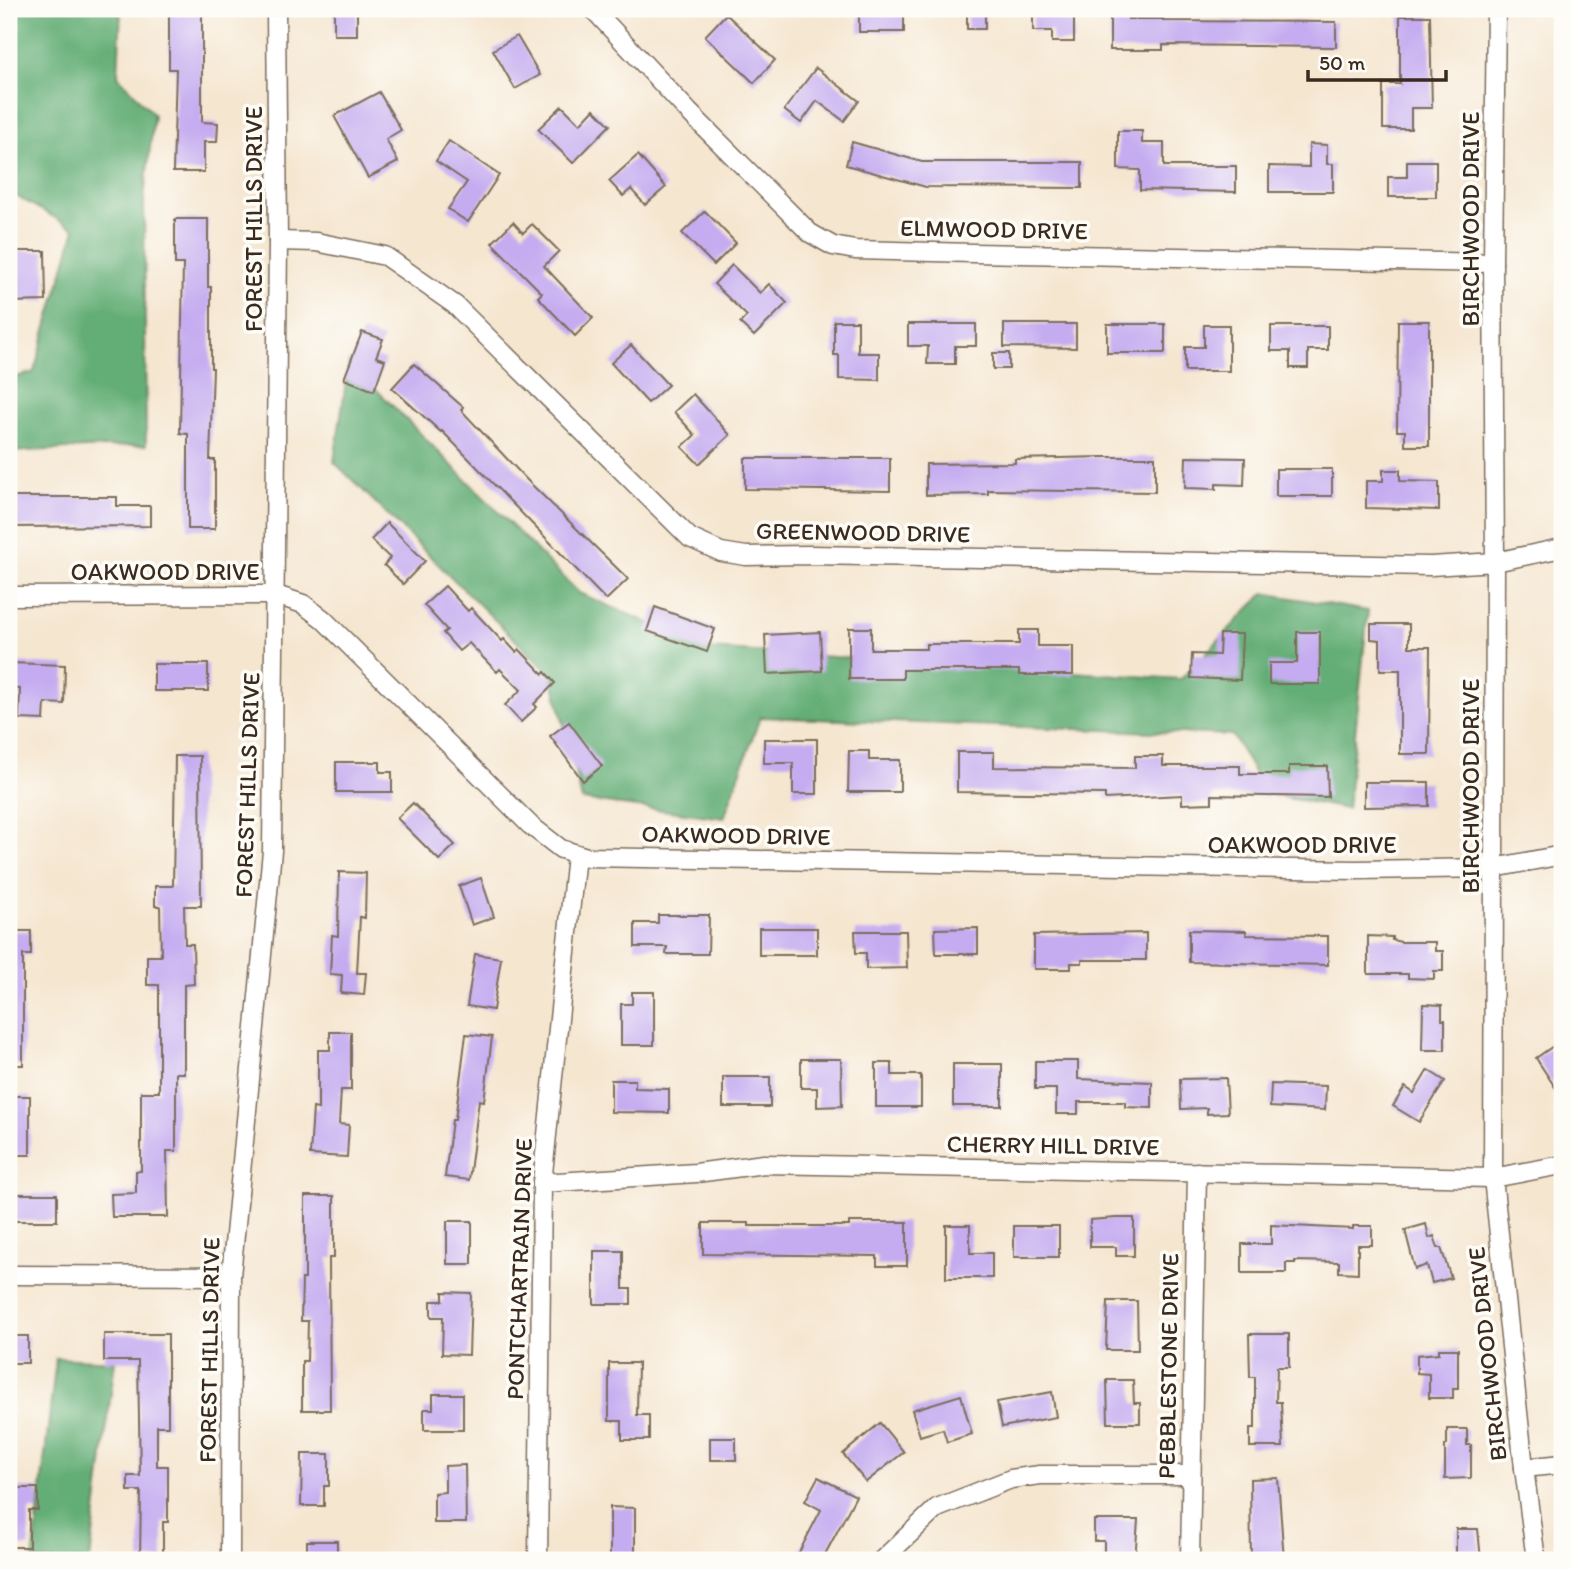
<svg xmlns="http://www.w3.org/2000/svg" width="1571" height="1569" viewBox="0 0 1571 1569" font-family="Itim,sans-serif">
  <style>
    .forest { fill: #64ae76; stroke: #506c4a; stroke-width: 2 }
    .building { fill: #c5acf0 }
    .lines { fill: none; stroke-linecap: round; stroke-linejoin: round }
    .minor-casing { stroke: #7c6c5c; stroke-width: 21 }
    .minor { stroke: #fff; stroke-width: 18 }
    .labels { text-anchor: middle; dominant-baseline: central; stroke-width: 7; stroke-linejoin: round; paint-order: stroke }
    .street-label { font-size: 24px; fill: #3b2a1e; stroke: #fdfcf7 }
  </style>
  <rect width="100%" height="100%" fill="#fdfcf7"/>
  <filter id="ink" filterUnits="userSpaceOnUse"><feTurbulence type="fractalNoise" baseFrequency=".0143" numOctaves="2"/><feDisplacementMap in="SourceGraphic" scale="14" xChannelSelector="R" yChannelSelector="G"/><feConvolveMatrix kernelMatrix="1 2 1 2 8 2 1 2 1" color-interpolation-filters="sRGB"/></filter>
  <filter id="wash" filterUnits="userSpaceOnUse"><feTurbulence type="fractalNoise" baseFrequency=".00686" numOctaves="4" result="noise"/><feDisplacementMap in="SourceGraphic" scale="28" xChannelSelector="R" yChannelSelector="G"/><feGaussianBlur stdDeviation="1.57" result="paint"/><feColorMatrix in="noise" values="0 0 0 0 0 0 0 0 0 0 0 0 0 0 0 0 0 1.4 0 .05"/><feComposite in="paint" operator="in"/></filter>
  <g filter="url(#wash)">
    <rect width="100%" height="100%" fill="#f5e6d0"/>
    <g class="forest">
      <path d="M 9,9 L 121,9 L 118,76 L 154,115 L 144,198 L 146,445 L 9,452 L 9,379 L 34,372 L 75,229 L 9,192 Z"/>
      <path d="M 349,362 L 579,593 L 709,649 L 1181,679 L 1264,593 L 1368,611 L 1347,809 L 1267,794 L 1232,735 L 760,717 L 724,818 L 582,800 L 552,676 L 334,462 Z"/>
      <path d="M 56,1358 L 115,1361 L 90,1560 L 33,1560 Z"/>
    </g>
    <g id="blocks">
      <g class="building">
        <path d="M 169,9 L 202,9 L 202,122 L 218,123 L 217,142 L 204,142 L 204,172 L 173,172 L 176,69 L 169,69 Z"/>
        <rect x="334" y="9" width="23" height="26"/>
        <rect x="859" y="9" width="45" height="23"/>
        <rect x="967" y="9" width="18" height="20"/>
        <path d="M 1033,9 L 1074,9 L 1074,42 L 1052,42 L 1052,31 L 1033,31 Z"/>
        <path d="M 1110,11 L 1128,11 L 1128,19 L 1163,19 L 1163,21 L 1336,22 L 1336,47 L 1163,45 L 1163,50 L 1110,50 Z"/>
        <path d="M 726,14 L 775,60 L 754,83 L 705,36 Z"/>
        <path d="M 1400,16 L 1430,16 L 1432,108 L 1411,108 L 1411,129 L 1383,129 L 1383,84 L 1400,84 Z"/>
        <path d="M 517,36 L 540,75 L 515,89 L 493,50 Z"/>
        <path d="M 816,68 L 859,101 L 844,121 L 817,101 L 801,123 L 784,110 Z"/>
        <path d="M 379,92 L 401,130 L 386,139 L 398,162 L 368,178 L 334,116 Z"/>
        <path d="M 562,106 L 580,124 L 594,109 L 610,125 L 573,163 L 538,129 Z"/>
        <path d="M 1118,131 L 1142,131 L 1142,143 L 1164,143 L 1164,166 L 1236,166 L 1236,192 L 1140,190 L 1140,170 L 1118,169 Z"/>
        <path d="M 449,141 L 499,175 L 468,222 L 448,209 L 467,182 L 436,161 Z"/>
        <path d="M 852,142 L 922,162 L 1082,162 L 1082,188 L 926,187 L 846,165 Z"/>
        <path d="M 1309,144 L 1327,145 L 1327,164 L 1333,164 L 1333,192 L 1269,192 L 1269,166 L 1309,167 Z"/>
        <path d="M 638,155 L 666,187 L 645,205 L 631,189 L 623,196 L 609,181 Z"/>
        <path d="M 1407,161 L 1436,161 L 1436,197 L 1388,197 L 1388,177 L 1407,177 Z"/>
        <path d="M 705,211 L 736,243 L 714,265 L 682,233 Z"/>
        <path d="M 175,219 L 208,219 L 208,287 L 211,287 L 211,368 L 213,368 L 210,460 L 215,460 L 215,529 L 188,529 L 188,434 L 180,433 L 183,264 L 175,264 Z"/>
        <path d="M 513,222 L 523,233 L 532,224 L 559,251 L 544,266 L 593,318 L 575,336 L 538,297 L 542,293 L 492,243 Z"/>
        <path d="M 17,251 L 45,251 L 46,301 L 10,302 L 10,276 L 13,276 L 13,262 L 17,262 Z"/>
        <path d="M 732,265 L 760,293 L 769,284 L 787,303 L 754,336 L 740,323 L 747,316 L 714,284 Z"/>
        <path d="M 834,321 L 858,321 L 858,353 L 879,353 L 879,380 L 839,379 L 839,355 L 834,355 Z"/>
        <path d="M 1398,321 L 1429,321 L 1429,446 L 1405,446 L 1405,431 L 1397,431 Z"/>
        <path d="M 908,324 L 976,324 L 976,346 L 955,346 L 955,364 L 927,364 L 928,346 L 908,346 Z"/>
        <path d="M 1004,324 L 1076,324 L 1076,348 L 1004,347 Z"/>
        <rect x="1107" y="324" width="58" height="29"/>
        <path d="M 1204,325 L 1229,325 L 1229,371 L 1185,371 L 1185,347 L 1204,347 Z"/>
        <path d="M 1271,326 L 1328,326 L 1328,350 L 1308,350 L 1308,368 L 1290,368 L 1290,351 L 1271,351 Z"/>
        <path d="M 362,332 L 383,339 L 376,357 L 385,360 L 374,391 L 344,379 Z"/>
        <path d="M 631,345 L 668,385 L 648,403 L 611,363 Z"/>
        <rect x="993" y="353" width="16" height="16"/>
        <path d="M 414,364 L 463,407 L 461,410 L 527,480 L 628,579 L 606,600 L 442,431 L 441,432 L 392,388 Z"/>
        <path d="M 693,394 L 730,435 L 699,464 L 682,447 L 695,435 L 674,412 Z"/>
        <path d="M 1103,457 L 1155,457 L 1155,492 L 988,490 L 988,494 L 926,495 L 926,464 L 1015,463 L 1015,459 Z"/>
        <path d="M 1186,457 L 1245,458 L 1244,485 L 1216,484 L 1216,489 L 1185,488 Z"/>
        <path d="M 745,458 L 890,458 L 890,491 L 745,489 Z"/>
        <rect x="1276" y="469" width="56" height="27"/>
        <path d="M 1383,470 L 1400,470 L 1400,481 L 1439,482 L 1439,510 L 1366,508 L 1366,481 L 1383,481 Z"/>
        <path d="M 9,497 L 117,497 L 117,506 L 150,506 L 150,526 L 9,527 Z"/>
        <path d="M 387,523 L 425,561 L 403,584 L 384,565 L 390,558 L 371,540 Z"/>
        <path d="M 445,586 L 468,611 L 471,608 L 502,641 L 504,639 L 516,652 L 519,649 L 543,674 L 545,672 L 555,683 L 534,704 L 537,707 L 521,722 L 505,705 L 521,690 L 500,669 L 497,672 L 469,643 L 459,651 L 443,633 L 447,630 L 424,605 Z"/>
        <path d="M 655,607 L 715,629 L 707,652 L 647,631 Z"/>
        <path d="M 1371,624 L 1409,624 L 1409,647 L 1430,647 L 1429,754 L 1400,754 L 1400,670 L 1380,670 L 1380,640 L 1371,639 Z"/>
        <path d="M 849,628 L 871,628 L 871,649 L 926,649 L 926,644 L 1019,644 L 1019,630 L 1038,630 L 1038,646 L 1073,646 L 1073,675 L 1019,675 L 1019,670 L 903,670 L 903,679 L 849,679 Z"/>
        <path d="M 820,632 L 822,671 L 767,674 L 765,635 Z"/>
        <path d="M 1297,632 L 1320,632 L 1320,684 L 1269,684 L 1269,663 L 1297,663 Z"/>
        <path d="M 1220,634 L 1242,634 L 1240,680 L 1191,678 L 1192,654 L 1219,655 Z"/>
        <path d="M 9,663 L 65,665 L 64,704 L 45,703 L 44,720 L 19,719 L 20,689 L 9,688 Z"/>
        <rect x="154" y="664" width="54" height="27"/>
        <path d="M 569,722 L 602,766 L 583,781 L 550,736 Z"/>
        <path d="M 764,739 L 817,739 L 817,794 L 793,794 L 793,763 L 764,763 Z"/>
        <path d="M 849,751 L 869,751 L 869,760 L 900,760 L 900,792 L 848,792 Z"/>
        <path d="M 957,752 L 994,752 L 994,767 L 1135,768 L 1135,756 L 1163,756 L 1163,766 L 1240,766 L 1240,774 L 1289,774 L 1289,766 L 1327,766 L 1328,797 L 1212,795 L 1212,803 L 1182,804 L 1182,795 L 1105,799 L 1105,794 L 957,792 Z"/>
        <path d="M 175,756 L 200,756 L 201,906 L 184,906 L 185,944 L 193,944 L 194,984 L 184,985 L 184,1073 L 176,1073 L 176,1151 L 167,1151 L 168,1217 L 112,1217 L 111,1194 L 136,1193 L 136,1171 L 141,1171 L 141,1092 L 159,1092 L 159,985 L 147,985 L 147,956 L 161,956 L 160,906 L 155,906 L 155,886 L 173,886 Z"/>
        <path d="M 336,762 L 380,762 L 380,772 L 392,772 L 392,792 L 336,792 Z"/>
        <path d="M 1364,782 L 1429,782 L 1429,806 L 1364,807 Z"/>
        <path d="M 413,803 L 455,845 L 439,860 L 397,818 Z"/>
        <path d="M 339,872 L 366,873 L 365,918 L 360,917 L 357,973 L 366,973 L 364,995 L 341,993 L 342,975 L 330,974 L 332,935 L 338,936 Z"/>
        <path d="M 481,878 L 494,917 L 472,925 L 459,886 Z"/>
        <path d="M 658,915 L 709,915 L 708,954 L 666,954 L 667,947 L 635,947 L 635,923 L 658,923 Z"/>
        <rect x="759" y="928" width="58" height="27"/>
        <path d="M 978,928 L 978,954 L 936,954 L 935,929 Z"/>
        <path d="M 1189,930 L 1246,931 L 1246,935 L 1328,936 L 1328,965 L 1189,962 Z"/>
        <path d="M 9,931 L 31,931 L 31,955 L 23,955 L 23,1065 L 9,1065 Z"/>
        <path d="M 855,931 L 906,931 L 907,968 L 866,969 L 866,953 L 856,953 Z"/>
        <path d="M 1146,933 L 1146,960 L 1082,960 L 1082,963 L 1071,963 L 1071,969 L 1034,969 L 1034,935 Z"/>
        <path d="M 1368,936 L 1392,937 L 1392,940 L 1401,942 L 1435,942 L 1435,951 L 1443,951 L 1443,971 L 1434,971 L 1434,979 L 1408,978 L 1408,974 L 1368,974 Z"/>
        <path d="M 475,954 L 501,958 L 493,1010 L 467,1006 Z"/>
        <path d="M 632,992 L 654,992 L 654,1045 L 621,1045 L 621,1004 L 632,1004 Z"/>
        <path d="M 1423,1004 L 1442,1005 L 1442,1020 L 1445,1020 L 1445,1050 L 1422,1050 Z"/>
        <path d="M 330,1032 L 351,1032 L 351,1090 L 341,1090 L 339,1124 L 349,1125 L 347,1157 L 310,1155 L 313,1108 L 318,1109 L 318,1050 L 330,1050 Z"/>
        <path d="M 466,1034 L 492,1037 L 484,1101 L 479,1100 L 469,1180 L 445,1177 L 452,1120 L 455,1120 Z"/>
        <path d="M 1562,1040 L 1562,1098 L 1536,1058 Z"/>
        <path d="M 801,1059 L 841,1059 L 842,1106 L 817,1107 L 817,1088 L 801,1088 Z"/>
        <path d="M 1035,1061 L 1078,1061 L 1078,1079 L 1152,1082 L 1152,1108 L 1125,1107 L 1125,1102 L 1078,1102 L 1078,1114 L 1056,1114 L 1056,1089 L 1035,1089 Z"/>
        <path d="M 876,1063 L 892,1063 L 892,1075 L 921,1075 L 921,1107 L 876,1107 Z"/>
        <rect x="953" y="1064" width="49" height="42"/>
        <path d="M 1428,1070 L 1445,1081 L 1419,1122 L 1393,1106 L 1405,1087 L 1414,1093 Z"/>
        <rect x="723" y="1077" width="47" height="30"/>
        <path d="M 1226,1078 L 1228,1113 L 1207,1114 L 1207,1108 L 1181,1109 L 1180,1079 Z"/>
        <path d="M 611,1080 L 635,1080 L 635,1088 L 669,1089 L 669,1113 L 611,1112 Z"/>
        <path d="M 1271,1084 L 1326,1086 L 1325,1110 L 1270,1107 Z"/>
        <rect x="9" y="1096" width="21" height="59"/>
        <rect x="9" y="1194" width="48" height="27"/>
        <path d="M 305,1196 L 334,1196 L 334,1258 L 329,1258 L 330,1410 L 302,1410 L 302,1361 L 307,1361 L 308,1321 L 301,1321 L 302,1279 L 305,1279 Z"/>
        <path d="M 1116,1218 L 1134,1218 L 1134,1256 L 1116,1256 L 1116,1247 L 1090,1247 L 1090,1220 Z"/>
        <rect x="447" y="1221" width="25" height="43"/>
        <path d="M 849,1222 L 907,1222 L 907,1266 L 877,1266 L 877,1256 L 703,1254 L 703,1223 L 749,1223 L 749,1226 L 849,1226 Z"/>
        <path d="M 1426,1224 L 1429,1238 L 1434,1236 L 1438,1248 L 1441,1248 L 1451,1278 L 1432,1283 L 1427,1265 L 1415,1269 L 1405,1230 Z"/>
        <path d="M 946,1225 L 970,1225 L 970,1253 L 992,1253 L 992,1278 L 946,1278 Z"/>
        <path d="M 1271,1225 L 1353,1229 L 1353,1226 L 1372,1226 L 1372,1245 L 1358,1245 L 1358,1273 L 1339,1272 L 1339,1262 L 1295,1261 L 1295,1263 L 1286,1263 L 1286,1273 L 1242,1273 L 1242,1244 L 1271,1244 Z"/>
        <rect x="1014" y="1226" width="45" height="31"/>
        <path d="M 594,1251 L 623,1251 L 623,1289 L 631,1289 L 631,1304 L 594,1304 Z"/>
        <path d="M 443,1292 L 471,1293 L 469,1355 L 442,1354 L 443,1317 L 431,1317 L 431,1301 L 443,1301 Z"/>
        <path d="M 1108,1301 L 1137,1301 L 1138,1350 L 1106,1350 Z"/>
        <path d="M 104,1334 L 168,1334 L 168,1426 L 157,1426 L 157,1466 L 168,1466 L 168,1522 L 163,1522 L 163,1560 L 140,1560 L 141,1491 L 128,1491 L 128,1476 L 140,1476 L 138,1361 L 104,1361 Z"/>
        <path d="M 1249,1334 L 1289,1334 L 1289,1367 L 1277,1367 L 1276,1402 L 1281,1402 L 1283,1447 L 1250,1447 L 1250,1428 L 1255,1428 L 1255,1377 L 1250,1377 Z"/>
        <rect x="9" y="1336" width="19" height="27"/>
        <path d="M 1439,1349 L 1458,1349 L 1458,1389 L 1453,1389 L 1453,1398 L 1429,1398 L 1429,1374 L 1417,1373 L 1417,1355 L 1439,1353 Z"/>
        <path d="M 609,1363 L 638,1363 L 637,1415 L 649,1415 L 649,1440 L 622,1440 L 622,1421 L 609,1421 Z"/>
        <path d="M 1107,1380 L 1133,1380 L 1134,1403 L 1140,1403 L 1140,1423 L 1108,1423 Z"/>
        <path d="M 1052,1392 L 1056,1417 L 1002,1427 L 997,1402 Z"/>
        <path d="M 433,1394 L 463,1394 L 463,1430 L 424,1430 L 424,1409 L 433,1409 Z"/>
        <path d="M 961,1395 L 972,1434 L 947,1442 L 943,1429 L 920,1436 L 912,1410 Z"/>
        <path d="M 880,1423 L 904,1452 L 866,1482 L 843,1454 Z"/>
        <path d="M 1447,1429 L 1467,1429 L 1467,1445 L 1471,1445 L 1471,1478 L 1445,1479 L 1445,1445 L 1447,1445 Z"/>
        <rect x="710" y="1438" width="26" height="22"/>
        <path d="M 302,1454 L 329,1454 L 329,1486 L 324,1486 L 324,1506 L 301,1506 Z"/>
        <path d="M 465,1465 L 466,1523 L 434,1523 L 434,1493 L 445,1492 L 445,1466 Z"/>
        <path d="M 818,1477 L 856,1496 L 822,1560 L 795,1560 L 821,1510 L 805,1501 Z"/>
        <path d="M 1278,1478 L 1284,1560 L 1251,1560 L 1250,1479 Z"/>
        <path d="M 12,1488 L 38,1488 L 38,1510 L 29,1510 L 29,1547 L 9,1547 L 9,1507 L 12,1507 Z"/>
        <path d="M 610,1507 L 635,1508 L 635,1560 L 610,1560 Z"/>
        <path d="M 1094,1520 L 1138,1520 L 1135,1560 L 1104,1560 L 1104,1541 L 1094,1541 Z"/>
        <path d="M 1456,1529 L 1478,1529 L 1481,1560 L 1456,1560 Z"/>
        <rect x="307" y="1541" width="30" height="19"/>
      </g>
    </g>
  </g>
  <g filter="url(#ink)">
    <use href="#blocks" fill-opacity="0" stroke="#7c6c5c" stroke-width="2"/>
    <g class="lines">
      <g class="minor-casing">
        <g id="minor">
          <path d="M 593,9 L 688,111 L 810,233 L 833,246 L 855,250 L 973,253 L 1493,263"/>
          <path d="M 1496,9 L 1493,263 L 1495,562 L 1493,1178 L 1524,1468 L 1536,1560"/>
          <path d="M 278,241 L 316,242 L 385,256 L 455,305 L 690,538 L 721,552 L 746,556 L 809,555 L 1431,566 L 1495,562 L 1562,548"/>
          <path d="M 9,596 L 276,595 L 303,604 L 323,619 L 530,825 L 561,849 L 587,857 L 1356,870 L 1494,868 L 1562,855"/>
          <path d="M 542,1183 L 696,1173 L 764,1164 L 1493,1178 L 1562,1165"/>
          <path d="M 9,1275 L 231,1276"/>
          <path d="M 1524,1468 L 1562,1464"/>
          <path d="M 230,1560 L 231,1276 L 272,851 L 278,241 L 276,9"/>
          <path d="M 538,1560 L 542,1183 L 576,855"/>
          <path d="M 882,1560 L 937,1508 L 1011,1479 L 1040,1475 L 1190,1475"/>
          <path d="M 1190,1560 L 1197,1172"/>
        </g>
      </g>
      <use href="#minor" class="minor"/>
    </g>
  </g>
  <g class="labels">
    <g class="street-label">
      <text transform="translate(253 219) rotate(-90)">FOREST HILLS DRIVE</text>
      <text transform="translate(1470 219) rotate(-90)">BIRCHWOOD DRIVE</text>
      <text transform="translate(994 229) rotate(1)">ELMWOOD DRIVE</text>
      <text transform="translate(863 532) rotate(1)">GREENWOOD DRIVE</text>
      <text x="165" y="571">OAKWOOD DRIVE</text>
      <text transform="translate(247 785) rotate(-88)">FOREST HILLS DRIVE</text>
      <text transform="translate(1470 786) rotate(-90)">BIRCHWOOD DRIVE</text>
      <text transform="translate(736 835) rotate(1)">OAKWOOD DRIVE</text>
      <text x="1302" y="844">OAKWOOD DRIVE</text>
      <text transform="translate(1053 1145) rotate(1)">CHERRY HILL DRIVE</text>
      <text transform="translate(519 1269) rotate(-88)">PONTCHARTRAIN DRIVE</text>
      <text transform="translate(209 1350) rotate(-89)">FOREST HILLS DRIVE</text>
      <text transform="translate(1487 1354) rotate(-96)">BIRCHWOOD DRIVE</text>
      <text transform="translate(1168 1366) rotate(-89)">PEBBLESTONE DRIVE</text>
    </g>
  </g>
  <rect width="1571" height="1569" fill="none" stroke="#fdfcf7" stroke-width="35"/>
  <path d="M1308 70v10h138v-10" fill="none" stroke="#3b2a1e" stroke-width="3.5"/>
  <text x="1319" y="70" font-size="21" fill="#3b2a1e" stroke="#fdfcf7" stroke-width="5" paint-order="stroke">50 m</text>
</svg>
